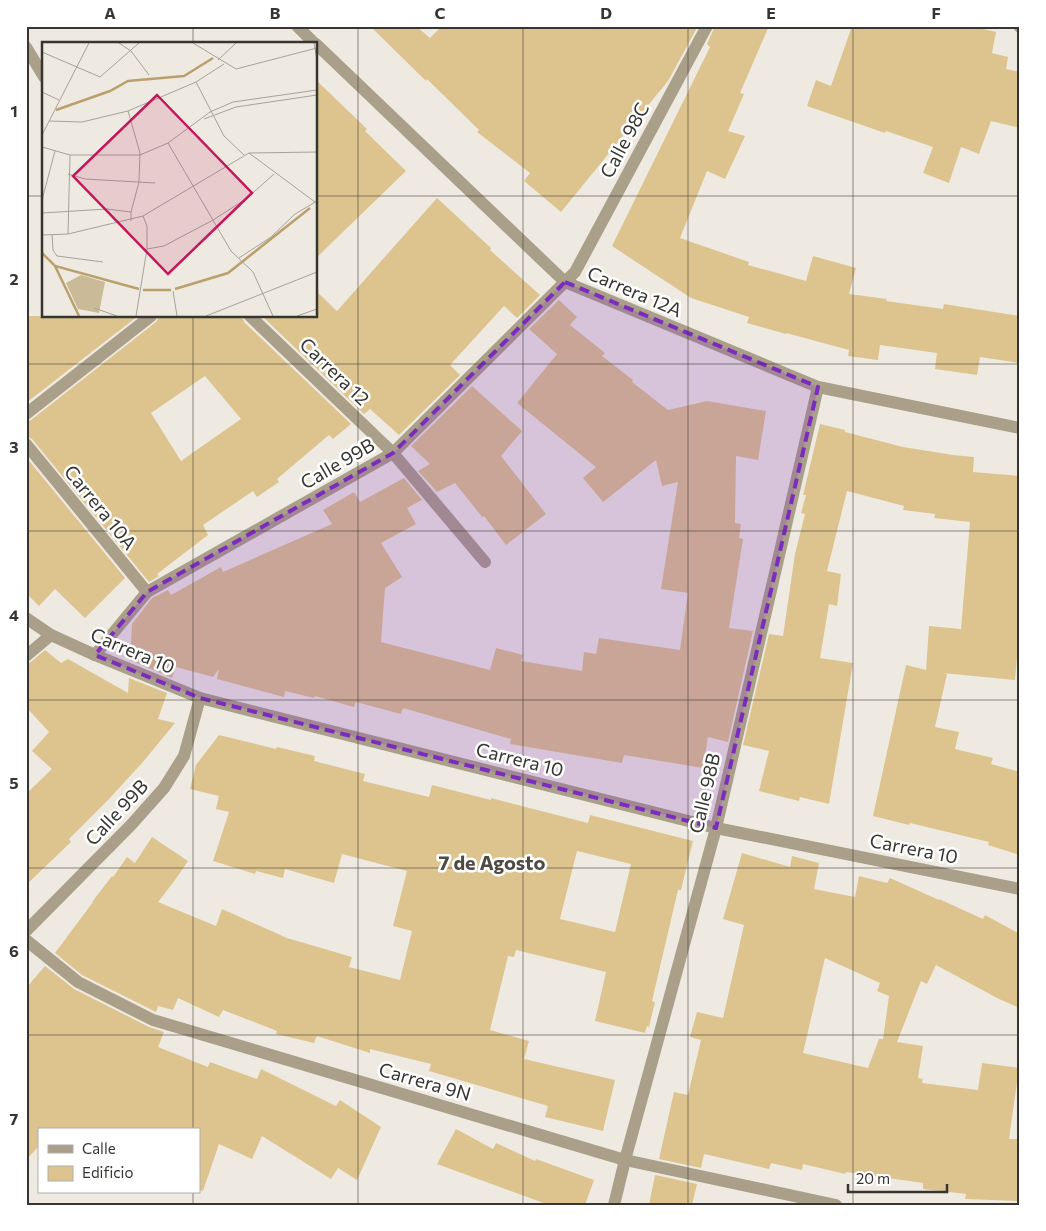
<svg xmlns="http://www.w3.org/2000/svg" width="1046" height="1231" viewBox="0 0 1046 1231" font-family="Commissioner,sans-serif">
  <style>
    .building { fill: #ddc48f; fill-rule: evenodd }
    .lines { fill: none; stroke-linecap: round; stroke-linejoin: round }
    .lane { stroke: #aa9f89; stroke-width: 12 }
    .street { stroke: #aa9f89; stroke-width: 12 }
    .marked { fill: #7b2cbf; fill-opacity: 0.2; stroke: #7b2cbf; stroke-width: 4; stroke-dasharray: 10 6; stroke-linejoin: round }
    .grid { fill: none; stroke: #363531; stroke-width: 1; stroke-opacity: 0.55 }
    .labels { text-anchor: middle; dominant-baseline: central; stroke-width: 5; stroke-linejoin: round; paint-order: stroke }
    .street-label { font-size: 19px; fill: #363531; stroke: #fff }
    .neighbourhood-label { font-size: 20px; font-weight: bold; fill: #4f4b43; stroke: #fff }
    .inset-river { fill: none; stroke: #b9a06d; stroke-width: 2.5 }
    .inset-road { fill: none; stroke: #a5a29b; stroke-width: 1 }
    .view { fill: #c2185b; fill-opacity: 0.15; stroke: #c2185b; stroke-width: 2.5 }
    .inset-edge { fill: none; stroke: #363531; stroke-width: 2.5 }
    .neatline { fill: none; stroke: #363531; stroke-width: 2 }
    .grid-label { font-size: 16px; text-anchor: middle; font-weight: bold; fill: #363531 }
  </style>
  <rect width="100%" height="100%" fill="#efeae1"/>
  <g class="building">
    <path d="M 370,26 L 416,26 L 430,38 L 442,26 L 698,26 L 668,81 L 561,212 L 524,181 L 530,173 L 477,132 L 479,130 L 427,79 L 426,81 Z"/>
    <path d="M 715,26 L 769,26 L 740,93 L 744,94 L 728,131 L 745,136 L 725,179 L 707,171 L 680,238 L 749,262 L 748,265 L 806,281 L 813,256 L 856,268 L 849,294 L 887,299 L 886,301 L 943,309 L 944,304 L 1020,316 L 1020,363 L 980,357 L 977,375 L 935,369 L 937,353 L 880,345 L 878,360 L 848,356 L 849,350 L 786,333 L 786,334 L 747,323 L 749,317 L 691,298 L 612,246 L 710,47 L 707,44 Z"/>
    <path d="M 852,26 L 972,26 L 996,32 L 992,53 L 1008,57 L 1006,69 L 1020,72 L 1020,128 L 991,121 L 979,154 L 961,147 L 949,183 L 923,173 L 933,147 L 886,131 L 885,133 L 807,106 L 816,80 L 831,86 Z"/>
    <path d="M 316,80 L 367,129 L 365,131 L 406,171 L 316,258 Z"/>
    <path d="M 437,198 L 491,248 L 490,250 L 540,295 L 517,318 L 504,306 L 450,365 L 460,375 L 399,435 L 370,409 L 364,414 L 262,316 L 316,316 L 316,291 L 337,311 Z"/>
    <path d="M 559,300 L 577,317 L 570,325 L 605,353 L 602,356 L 633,380 L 632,382 L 668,410 L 707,401 L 766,411 L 758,460 L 736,456 L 735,523 L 741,524 L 739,538 L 743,539 L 729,628 L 753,631 L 728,742 L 708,737 L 703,768 L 624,755 L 622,763 L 510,744 L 511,739 L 403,708 L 401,714 L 356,702 L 354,707 L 315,696 L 314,698 L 285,691 L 284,697 L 217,679 L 219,669 L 213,677 L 176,667 L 172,678 L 130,660 L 132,624 L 152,598 L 168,590 L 171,595 L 221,567 L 223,572 L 332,524 L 323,510 L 354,492 L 360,502 L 404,478 L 422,500 L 407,508 L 416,524 L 381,543 L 402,577 L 385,588 L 381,642 L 490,670 L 496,648 L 523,655 L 521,661 L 582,671 L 584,652 L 596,654 L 599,638 L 680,650 L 688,593 L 661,589 L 678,482 L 662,486 L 656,460 L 603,502 L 583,478 L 596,467 L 517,403 L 557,354 L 529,329 Z"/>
    <path d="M 26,316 L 138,316 L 26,403 Z"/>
    <path d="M 159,316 L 242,316 L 244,322 L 351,424 L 333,439 L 329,435 L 277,479 L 279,482 L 257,497 L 253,491 L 203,525 L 208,535 L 157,574 L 159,576 L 149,582 L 32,439 L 26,436 L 26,422 L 31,420 L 156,322 ZM 205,376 L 241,419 L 181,461 L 151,413 Z"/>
    <path d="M 472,386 L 522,431 L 501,456 L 546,514 L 506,545 L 484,516 L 482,517 L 455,483 L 437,492 L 418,471 L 430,464 L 411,446 Z"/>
    <path d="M 820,424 L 845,430 L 845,432 L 903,447 L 953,455 L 974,457 L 973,472 L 1020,476 L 1020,624 L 1015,680 L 942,673 L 947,674 L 935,727 L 959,732 L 955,749 L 993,758 L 991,764 L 1020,772 L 1020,855 L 988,845 L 989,842 L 910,823 L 909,825 L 873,816 L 906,665 L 926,670 L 929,626 L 961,629 L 970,522 L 934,518 L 935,514 L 903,510 L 904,506 L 847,491 L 827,571 L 841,574 L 837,606 L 829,604 L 820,658 L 853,663 L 829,804 L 800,797 L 799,801 L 759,791 L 769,751 L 743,745 L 769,634 L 783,636 L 795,554 L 805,514 L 801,513 L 806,495 L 803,495 Z"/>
    <path d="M 26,457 L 125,578 L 85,618 L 55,589 L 39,606 L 26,593 Z"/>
    <path d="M 45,650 L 61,663 L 68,659 L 128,693 L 129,678 L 167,693 L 158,719 L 175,723 L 142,763 L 108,800 L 69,839 L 71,842 L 26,885 L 26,794 L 52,769 L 32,751 L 49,732 L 26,707 L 26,664 L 31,662 Z"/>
    <path d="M 219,735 L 276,749 L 277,747 L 315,756 L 314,761 L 365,774 L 363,781 L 429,797 L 432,785 L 491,800 L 491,798 L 588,823 L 590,815 L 693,841 L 681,890 L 678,890 L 652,1001 L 655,1002 L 649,1027 L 647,1026 L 645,1033 L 595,1021 L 606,972 L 516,950 L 514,957 L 508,956 L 490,1030 L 529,1041 L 524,1059 L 615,1080 L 603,1131 L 545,1117 L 548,1106 L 429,1071 L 431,1064 L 370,1049 L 370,1053 L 317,1036 L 314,1043 L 276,1034 L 277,1031 L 223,1010 L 219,1017 L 178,998 L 173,1010 L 158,1006 L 156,1012 L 82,975 L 55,953 L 93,902 L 92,902 L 112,876 L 113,877 L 127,857 L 135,863 L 152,837 L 188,861 L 175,880 L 158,902 L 216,926 L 222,909 L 287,938 L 352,957 L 349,967 L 400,980 L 412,931 L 393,926 L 407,871 L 342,854 L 334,883 L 285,869 L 283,878 L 256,871 L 255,874 L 213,861 L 229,812 L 216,809 L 219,796 L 190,789 L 196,765 ZM 577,851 L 631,864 L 615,932 L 560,919 Z"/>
    <path d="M 742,853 L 790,867 L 792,856 L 819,863 L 814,889 L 855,897 L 859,876 L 887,883 L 890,878 L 939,900 L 939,899 L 983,919 L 985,915 L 1020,934 L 1020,1008 L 999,999 L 936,965 L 927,984 L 921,981 L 897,1042 L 923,1046 L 918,1078 L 923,1079 L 922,1083 L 978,1090 L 982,1063 L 1019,1068 L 1009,1139 L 1020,1139 L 1020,1201 L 965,1199 L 966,1194 L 923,1189 L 923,1183 L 846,1172 L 845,1174 L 803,1164 L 802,1170 L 771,1163 L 769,1169 L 704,1154 L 701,1168 L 659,1159 L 674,1092 L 688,1095 L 701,1040 L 690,1037 L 697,1012 L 723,1018 L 744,925 L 723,919 ZM 825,958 L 880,983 L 877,991 L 889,996 L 883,1039 L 879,1039 L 868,1068 L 803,1053 Z"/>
    <path d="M 45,966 L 74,989 L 149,1027 L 164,1032 L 158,1047 L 208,1067 L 210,1062 L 257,1079 L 261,1069 L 336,1106 L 340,1100 L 381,1127 L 357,1180 L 338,1168 L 331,1179 L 262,1136 L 252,1159 L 219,1144 L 203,1191 L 199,1190 L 199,1130 L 39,1130 L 39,1146 L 26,1160 L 26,988 Z"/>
    <path d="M 456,1129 L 493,1149 L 496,1143 L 535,1161 L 536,1159 L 594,1180 L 585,1205 L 549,1205 L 437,1164 Z"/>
    <path d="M 655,1175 L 697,1184 L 692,1205 L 649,1205 Z"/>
  </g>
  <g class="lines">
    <g class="lane">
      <path d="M 26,414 L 151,316"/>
      <path d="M 26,656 L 51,635"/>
    </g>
    <g class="street">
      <path d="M 297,26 L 315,44"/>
      <path d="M 1019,26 L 1020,27"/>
      <path d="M 316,44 L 565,282 L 818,387 L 1020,428"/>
      <path d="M 26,47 L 44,77"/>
      <path d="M 250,316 L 393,453 L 485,562"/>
      <path d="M 26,444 L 147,592"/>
      <path d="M 26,618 L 51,635 L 95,655 L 200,698 L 716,828 L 1020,889"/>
      <path d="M 95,655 L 147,592 L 393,453 L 575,272 L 707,26"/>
      <path d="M 26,931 L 131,825 L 164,788 L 184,756 L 200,698"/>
      <path d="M 26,940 L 78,982 L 153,1020 L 625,1160 L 836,1205"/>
      <path d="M 614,1205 L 625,1160 L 716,828 L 818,387"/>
    </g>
  </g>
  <path class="marked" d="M 565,282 L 818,387 L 716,828 L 200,698 L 95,655 L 147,592 L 393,453 Z"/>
  <path class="grid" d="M 193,26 L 193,44M 358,26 L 358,1205M 523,26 L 523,1205M 688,26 L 688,1205M 853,26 L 853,1205M 26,196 L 44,196M 316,196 L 1020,196M 193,316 L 193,1130M 26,364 L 1020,364M 26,531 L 1020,531M 26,700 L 1020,700M 26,868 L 1020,868M 26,1035 L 1020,1035M 193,1192 L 193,1205"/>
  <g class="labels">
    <g class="street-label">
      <text transform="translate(624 140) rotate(-62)">Calle 98C</text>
      <text transform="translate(635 291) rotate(23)">Carrera 12A</text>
      <text transform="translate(335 371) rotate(44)">Carrera 12</text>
      <text transform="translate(337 463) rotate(-30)">Calle 99B</text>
      <text transform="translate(101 507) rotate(51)">Carrera 10A</text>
      <text transform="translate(133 650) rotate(23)">Carrera 10</text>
      <text transform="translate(520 759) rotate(14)">Carrera 10</text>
      <text transform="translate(704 793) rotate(-77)">Calle 98B</text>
      <text transform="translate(116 812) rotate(-47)">Calle 99B</text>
      <text transform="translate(914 848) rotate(11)">Carrera 10</text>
      <text transform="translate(425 1081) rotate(16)">Carrera 9N</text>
    </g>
    <g class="neighbourhood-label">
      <text x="492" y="862">7 de Agosto</text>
    </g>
  </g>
  <g transform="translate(42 42)">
    <rect width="275" height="275" fill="#efeae1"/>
    <path d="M 39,233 L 63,240 L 57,271 L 36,267 L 24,241 Z" fill="#caba98"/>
    <path class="inset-river" d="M 14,68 L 68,49 L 86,39 L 142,34 L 171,16M 0,211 L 13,224 L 97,247M 13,224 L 37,274M 133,247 L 186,231 L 268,166M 101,248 L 129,248"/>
    <path class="inset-road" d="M 77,1 L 89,9 L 107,33M 151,1 L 194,27 L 275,6M 272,1 L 275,18M 0,10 L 58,35 L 97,1M 176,18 L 194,1M 154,40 L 182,94 L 202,113M 0,50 L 17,58M 86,69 L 98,111 L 97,140 L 89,170 L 89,179M 162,77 L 194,65 L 275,53M 7,79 L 40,80 L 86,69 L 154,40 L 182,22M 0,93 L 47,1M 126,101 L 189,209 L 211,230 L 231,274M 0,105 L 28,113 L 98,113 L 126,101 L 168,70 L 191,60 L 275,48M 207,111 L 273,160M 26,132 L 43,137 L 113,141M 0,158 L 13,109M 0,171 L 65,167 L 89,170M 26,192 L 28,113M 0,193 L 26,192 L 101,174 L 207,111 L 275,110M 10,193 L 11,208 L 15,214 L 61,220M 105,207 L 122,204 L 171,178 L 204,157 L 232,132M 197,216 L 229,195 L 253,172 L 275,159M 131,249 L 135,274M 52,266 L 75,274M 94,274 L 105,207 L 105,184 L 101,174M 164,274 L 275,230M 255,274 L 275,267"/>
    <path class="view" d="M 115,53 L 210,151 L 126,232 L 31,134 Z"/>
    <rect width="275" height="275" class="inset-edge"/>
  </g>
  <rect width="1046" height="1231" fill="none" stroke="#ffffff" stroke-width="55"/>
  <rect x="38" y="1128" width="162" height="65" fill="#ffffff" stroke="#afaead"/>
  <rect x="48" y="1145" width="25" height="8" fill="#aa9f89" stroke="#afaead"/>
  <text x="82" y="1154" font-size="15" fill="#363531">Calle</text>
  <rect x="48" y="1166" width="25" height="15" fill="#ddc48f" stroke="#afaead"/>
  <text x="82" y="1178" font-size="15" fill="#363531">Edificio</text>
  <path d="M848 1184v8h99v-8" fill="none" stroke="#363531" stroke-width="2.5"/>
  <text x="856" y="1184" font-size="15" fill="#363531" stroke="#ffffff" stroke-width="4" paint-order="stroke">20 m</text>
  <rect x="28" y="28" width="990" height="1176" class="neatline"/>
  <g class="grid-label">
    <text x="110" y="19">A</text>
    <text x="275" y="19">B</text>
    <text x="440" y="19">C</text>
    <text x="606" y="19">D</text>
    <text x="771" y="19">E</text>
    <text x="936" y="19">F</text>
    <text x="14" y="117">1</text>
    <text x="14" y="285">2</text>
    <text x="14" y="453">3</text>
    <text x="14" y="621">4</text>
    <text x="14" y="789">5</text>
    <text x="14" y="957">6</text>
    <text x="14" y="1125">7</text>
  </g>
</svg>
